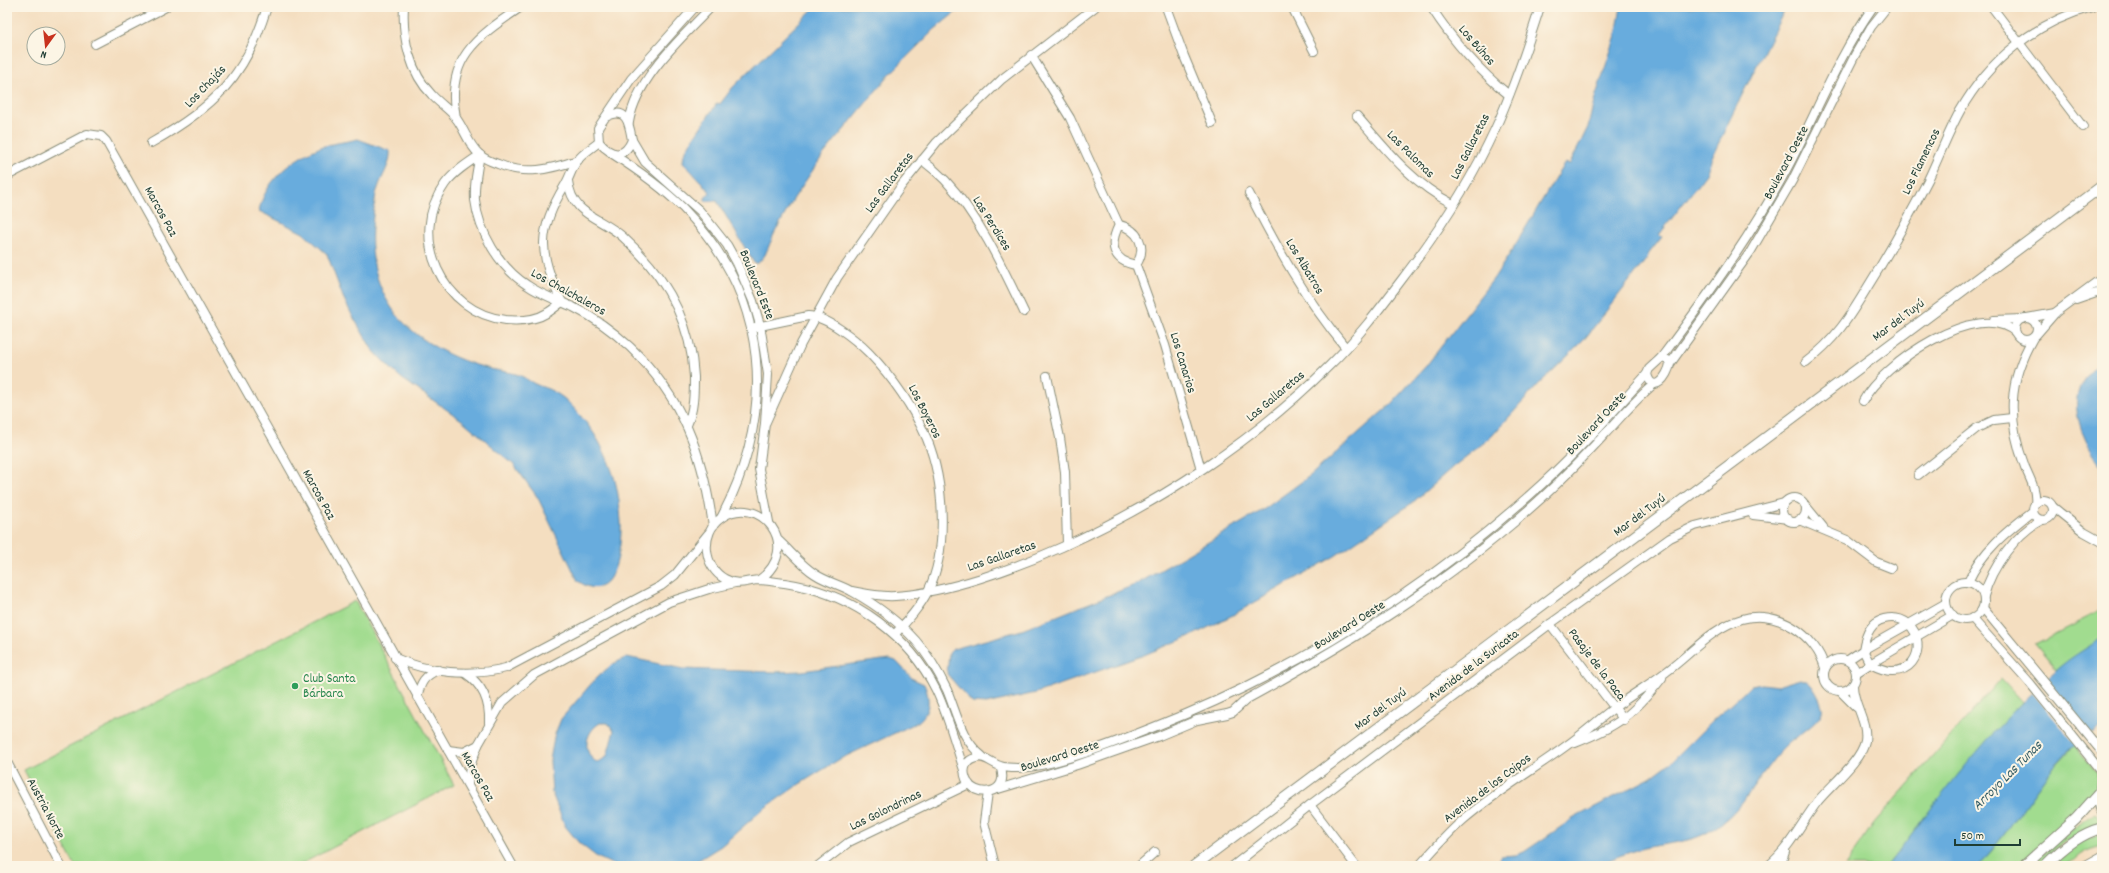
<svg xmlns="http://www.w3.org/2000/svg" width="2109" height="873" viewBox="0 0 2109 873" font-family="Dekko,sans-serif">
  <style>
    .green { fill: #a1dc8f; stroke: #608c62 }
    .water { fill: #67acdd; stroke: #437488; fill-rule: evenodd }
    .pier { fill: #f4dec0 }
    .lines { fill: none; stroke-linecap: round; stroke-linejoin: round }
    .minor-casing { stroke: #8a8e7a; stroke-width: 10 }
    .tertiary-casing { stroke: #8a8e7a; stroke-width: 12 }
    .minor { stroke: #fff; stroke-width: 8 }
    .tertiary { stroke: #fff; stroke-width: 10 }
    .leisure-dot { fill: #2e9e5b; stroke: #fcf5e5; stroke-width: 1.5 }
    .labels { text-anchor: middle; dominant-baseline: central; stroke-width: 4; stroke-linejoin: round; paint-order: stroke }
    .street-label { font-size: 13px; fill: #1f3d34; stroke: #fcf5e5 }
    .leisure-label { font-size: 13px; fill: #27864d; stroke: #fcf5e5; text-anchor: start }
    .water-label { font-size: 14px; font-style: italic; fill: #355e67; stroke: #fcf5e5 }
  </style>
  <rect width="100%" height="100%" fill="#fcf5e5"/>
  <filter id="ink" filterUnits="userSpaceOnUse"><feTurbulence type="fractalNoise" baseFrequency=".025" numOctaves="2"/><feDisplacementMap in="SourceGraphic" scale="8" xChannelSelector="R" yChannelSelector="G"/><feConvolveMatrix kernelMatrix="1 2 1 2 8 2 1 2 1" color-interpolation-filters="sRGB"/></filter>
  <filter id="wash" filterUnits="userSpaceOnUse"><feTurbulence type="fractalNoise" baseFrequency=".012" numOctaves="4" result="noise"/><feDisplacementMap in="SourceGraphic" scale="16" xChannelSelector="R" yChannelSelector="G"/><feGaussianBlur stdDeviation="0.9" result="paint"/><feColorMatrix in="noise" values="0 0 0 0 0 0 0 0 0 0 0 0 0 0 0 0 0 1.4 0 .05"/><feComposite in="paint" operator="in"/></filter>
  <g filter="url(#wash)">
    <rect width="100%" height="100%" fill="#f4dec0"/>
    <g class="green">
      <path d="M 355,601 L 454,785 L 297,866 L 75,866 L 24,770 Z"/>
      <path d="M 2102,610 L 2102,638 L 2056,670 L 2035,644 Z"/>
      <path d="M 2001,679 L 2022,702 L 1958,775 L 1887,866 L 1845,866 L 1874,823 Z"/>
      <path d="M 2075,745 L 2098,774 L 2097,786 L 2092,797 L 2017,866 L 1979,866 L 2003,836 L 2049,772 Z"/>
      <path d="M 2094,813 L 2102,825 C 2076,833 2055,845 2037,866 L 2030,866 L 2056,842 Z"/>
      <path d="M 2102,833 L 2102,846 C 2095,848 2087,850 2081,854 C 2074,859 2067,869 2059,862 L 2059,859 L 2078,841 Z"/>
    </g>
    <g class="water">
      <path d="M 815,7 L 962,7 L 935,29 L 889,75 L 823,155 L 794,198 L 774,234 L 765,255 L 758,263 L 754,263 L 717,201 L 705,201 L 705,198 L 710,192 L 683,162 L 684,154 L 690,143 L 717,103 L 720,104 L 733,87 Z"/>
      <path d="M 1621,7 L 1786,7 L 1732,115 L 1712,157 L 1706,174 L 1659,235 L 1662,237 L 1647,256 L 1648,257 L 1583,341 L 1539,384 L 1490,438 L 1454,466 L 1412,503 L 1335,556 L 1231,616 L 1195,634 L 1144,655 L 1036,693 L 986,704 L 972,703 L 947,674 L 949,653 L 953,649 L 1022,630 L 1137,584 L 1263,510 L 1311,475 L 1391,404 L 1426,366 L 1494,278 C 1517,244 1537,208 1559,172 L 1565,163 L 1570,164 L 1588,127 L 1594,101 L 1616,35 Z"/>
      <path d="M 358,139 L 390,151 C 391,165 382,175 378,188 C 375,194 375,202 374,209 C 369,241 371,273 388,302 C 407,335 447,357 483,367 C 495,371 508,371 519,375 C 524,377 529,381 535,384 C 541,387 548,388 554,392 C 565,397 575,409 583,419 C 597,435 607,455 614,477 C 618,490 620,507 621,522 C 622,546 615,608 578,581 L 538,498 L 514,465 L 463,421 L 401,378 L 384,362 L 372,349 L 352,315 L 343,297 L 327,254 L 303,233 L 259,211 C 265,180 293,158 321,147 C 333,143 346,142 358,139 Z"/>
      <path d="M 2102,361 L 2102,465 C 2087,450 2072,414 2078,393 C 2081,380 2092,369 2102,361 Z"/>
      <path d="M 2102,638 L 2102,727 L 2069,750 L 2049,772 L 2003,836 L 1979,866 L 1887,866 C 1939,798 1991,728 2055,671 C 2069,658 2087,648 2102,638 Z"/>
      <path d="M 627,657 L 683,669 L 775,672 L 802,671 L 890,659 L 896,661 L 913,679 L 924,684 C 930,698 931,711 918,722 L 840,759 L 798,785 L 762,810 L 721,846 L 697,861 L 686,866 L 616,866 L 597,857 L 579,843 L 565,826 L 552,793 L 550,761 L 554,737 L 561,719 L 597,677 L 613,664 ZM 600,723 L 608,723 L 614,731 L 607,756 L 598,763 C 581,753 585,732 600,723 Z"/>
      <path d="M 1800,679 C 1804,680 1808,681 1811,685 C 1815,690 1824,705 1822,712 C 1819,723 1797,736 1789,743 C 1759,770 1747,809 1710,831 C 1692,842 1670,843 1649,847 C 1632,851 1613,857 1598,866 L 1493,866 L 1501,856 L 1516,855 L 1524,852 L 1574,818 L 1650,778 L 1670,763 L 1711,722 L 1751,686 L 1762,684 L 1777,686 Z"/>
    </g>
    <path class="pier" d="M 2044,678 L 2093,735 L 2077,746 L 2031,691 Z"/>
  </g>
  <g filter="url(#ink)">
    <g class="lines">
      <g class="minor-casing">
        <g id="minor">
          <path d="M 404,7 C 402,37 410,73 432,95 C 439,103 450,110 456,118 C 465,130 468,144 479,154 C 484,159 492,162 498,164 C 525,176 551,169 578,160"/>
          <path d="M 1166,7 L 1184,56 L 1212,123"/>
          <path d="M 1292,7 L 1314,51"/>
          <path d="M 1431,7 C 1453,41 1478,70 1509,95"/>
          <path d="M 1992,7 L 2083,127"/>
          <path d="M 95,44 L 166,7"/>
          <path d="M 1031,55 L 1070,118 L 1119,225"/>
          <path d="M 1357,116 C 1386,150 1413,184 1453,204"/>
          <path d="M 606,117 C 627,106 629,123 632,140 C 624,159 611,156 599,142 L 598,128 L 602,122 L 631,79 L 695,7"/>
          <path d="M 456,118 C 445,58 477,37 521,7"/>
          <path d="M 629,122 C 637,77 680,40 711,7"/>
          <path d="M 632,140 L 645,162 L 700,211 L 727,245 L 737,263 L 753,301 L 760,325 L 768,374 L 765,424 L 759,469 L 769,522"/>
          <path d="M 151,143 C 213,108 246,77 267,7"/>
          <path d="M 611,153 C 636,169 662,187 683,208 C 770,297 777,411 721,518"/>
          <path d="M 480,155 C 477,170 474,184 475,200 C 479,232 499,267 527,285 C 541,295 557,300 573,307 C 593,317 614,332 630,347 C 683,398 703,454 713,526"/>
          <path d="M 480,155 C 468,163 454,172 445,184 C 407,236 442,313 506,320 C 519,321 536,320 547,313 C 552,310 557,306 562,302 C 538,254 537,231 565,185 C 570,177 572,167 578,160 C 583,153 592,148 599,142"/>
          <path d="M 922,160 C 930,166 938,173 945,180 C 979,216 1003,268 1024,312"/>
          <path d="M 7,176 L 87,134 L 101,136 L 106,141 L 513,866"/>
          <path d="M 568,181 C 572,216 601,217 623,237 C 664,274 691,320 694,377 C 694,393 694,410 687,425"/>
          <path d="M 1249,193 C 1277,248 1306,300 1346,348"/>
          <path d="M 1119,225 C 1138,229 1148,247 1136,265 C 1112,261 1109,244 1119,225 Z"/>
          <path d="M 1136,265 L 1165,345 L 1201,469"/>
          <path d="M 2076,300 L 2102,291"/>
          <circle cx="2026" cy="329" r="11"/>
          <path d="M 2027,318 L 2055,313"/>
          <path d="M 1994,320 L 2023,319"/>
          <path d="M 751,328 L 808,316 C 827,316 856,340 869,353 C 893,378 913,407 927,439 C 944,481 949,549 928,591 C 920,607 907,621 895,634"/>
          <path d="M 2036,335 L 2056,312 L 2102,278"/>
          <path d="M 2033,338 C 2008,381 2007,420 2025,467 C 2030,479 2037,490 2035,504"/>
          <path d="M 1661,358 C 1708,295 1755,231 1791,161 C 1818,109 1839,55 1873,7"/>
          <path d="M 1806,362 C 1835,340 1849,318 1867,288 C 1889,253 1909,217 1928,180 C 1939,157 1948,133 1960,111 C 1989,60 2034,23 2092,7"/>
          <path d="M 1670,364 L 1668,360 L 1661,358 L 1649,369 L 1647,374 C 1653,396 1668,376 1670,364 L 1751,251 L 1792,181 L 1855,55 L 1871,27 L 1887,7"/>
          <path d="M 1047,376 L 1060,438 L 1065,472 L 1067,544"/>
          <path d="M 1863,401 C 1881,365 1979,297 2016,333"/>
          <path d="M 765,424 L 801,344 L 837,278 L 902,185 L 937,142 L 1002,79 L 1095,7"/>
          <path d="M 1918,475 L 1977,428 L 1994,420 L 2012,418"/>
          <circle cx="1794" cy="510" r="12"/>
          <circle cx="2043" cy="510" r="10"/>
          <path d="M 1805,505 L 1823,527"/>
          <path d="M 2053,507 L 2084,532 L 2102,542"/>
          <path d="M 1753,515 L 1788,519"/>
          <path d="M 1799,520 L 1847,540 L 1876,562 L 1891,568"/>
          <path d="M 779,541 C 791,552 801,565 815,574 C 827,582 841,585 853,592 C 876,605 899,622 916,641 C 928,655 939,673 947,690 C 957,714 961,739 982,756"/>
          <path d="M 759,580 C 805,547 759,491 721,518 C 700,533 703,567 725,579 C 740,587 747,580 760,580 C 772,581 785,583 796,585 C 855,597 909,635 936,690 C 948,715 955,743 964,770"/>
          <path d="M 1968,582 C 1982,551 2007,531 2033,511"/>
          <circle cx="1965" cy="601" r="19"/>
          <path d="M 852,591 C 867,594 881,597 895,596 C 947,593 1015,568 1062,547 C 1159,503 1253,442 1329,366 C 1359,337 1384,303 1409,270 C 1442,226 1472,179 1495,129 C 1513,90 1527,48 1540,7"/>
          <path d="M 1984,596 C 1991,568 2017,532 2042,520"/>
          <path d="M 1946,603 L 1863,650 L 1870,664 L 1953,615"/>
          <path d="M 1983,608 L 2102,752"/>
          <path d="M 1972,618 L 2030,683 L 2100,770 C 2104,785 2094,798 2102,813"/>
          <path d="M 1550,624 L 1624,720"/>
          <path d="M 395,658 C 429,673 470,677 506,668 L 661,586 L 675,575 L 708,534"/>
          <circle cx="1840" cy="675" r="16"/>
          <path d="M 1848,660 L 1863,650 C 1865,637 1870,622 1884,619 C 1925,610 1930,673 1891,671 C 1884,671 1876,667 1870,664 L 1856,673"/>
          <path d="M 465,673 C 483,685 490,701 489,723"/>
          <path d="M 1840,691 L 1856,707"/>
          <path d="M 417,697 C 421,682 424,676 438,670"/>
          <path d="M 1575,743 C 1618,726 1633,715 1662,678"/>
          <path d="M 448,750 L 464,752 L 478,745 L 502,703 L 534,675 L 669,602 L 709,589 L 735,583"/>
          <path d="M 7,762 L 61,866"/>
          <path d="M 1000,766 C 1012,796 973,799 966,779 C 962,769 966,760 976,758 C 985,755 991,763 1000,766 C 1005,768 1012,768 1018,768 C 1054,767 1119,741 1154,727 C 1298,671 1428,588 1542,484 C 1579,450 1613,412 1647,374"/>
          <path d="M 468,784 L 470,766 L 478,745"/>
          <path d="M 998,789 L 1077,765 L 1159,736 L 1197,720 L 1227,714 L 1233,712 L 1247,699 C 1350,643 1448,582 1535,504 C 1560,482 1583,458 1605,434 C 1622,416 1636,399 1654,384"/>
          <path d="M 988,792 L 984,822 L 995,866"/>
          <path d="M 1310,805 L 1356,866"/>
          <path d="M 818,866 L 849,842 L 969,784"/>
          <path d="M 1139,866 L 1155,852"/>
          <path d="M 1233,866 L 1310,805 L 1550,624 L 1670,538 L 1695,526 L 1784,503"/>
          <path d="M 1419,866 C 1433,850 1447,834 1463,820 C 1495,792 1532,771 1566,746 C 1583,734 1598,720 1614,708 C 1631,695 1649,685 1666,672 C 1691,654 1711,628 1742,619 C 1777,609 1816,635 1825,668"/>
          <path d="M 1768,866 C 1790,848 1801,823 1818,801 C 1831,785 1861,761 1865,741 C 1868,721 1853,705 1853,685"/>
          <path d="M 1780,866 L 1785,852"/>
          <path d="M 2084,866 L 2102,856"/>
        </g>
      </g>
      <g class="tertiary-casing">
        <g id="tertiary">
          <path d="M 1194,866 L 2102,186"/>
          <path d="M 2024,866 L 2076,819 L 2102,790"/>
          <path d="M 2045,866 C 2061,849 2079,834 2102,828"/>
        </g>
      </g>
      <use href="#minor" class="minor"/>
      <use href="#tertiary" class="tertiary"/>
    </g>
  </g>
  <circle class="leisure-dot" cx="295" cy="686" r="4"/>
  <g class="labels">
    <g class="street-label">
      <text transform="translate(1476 46) rotate(49)">Los Búhos</text>
      <text transform="translate(206 87) rotate(-46)">Los Chajás</text>
      <text transform="translate(1471 147) rotate(-63)">Las Gallaretas</text>
      <text transform="translate(1410 155) rotate(45)">Las Palomas</text>
      <text transform="translate(1922 162) rotate(-64)">Los Flamencos</text>
      <text transform="translate(1787 163) rotate(-62)">Boulevard Oeste</text>
      <text transform="translate(890 183) rotate(-53)">Las Gallaretas</text>
      <text transform="translate(160 212) rotate(61)">Marcos Paz</text>
      <text transform="translate(991 224) rotate(58)">Las Perdices</text>
      <text transform="translate(1304 267) rotate(59)">Los Albatros</text>
      <text transform="translate(756 285) rotate(68)">Boulevard Este</text>
      <text transform="translate(568 293) rotate(29)">Los Chalchaleros</text>
      <text transform="translate(1899 321) rotate(-37)">Mar del Tuyú</text>
      <text transform="translate(1182 363) rotate(73)">Los Canarios</text>
      <text transform="translate(1276 397) rotate(-40)">Las Gallaretas</text>
      <text transform="translate(924 412) rotate(63)">Los Boyeros</text>
      <text transform="translate(1597 424) rotate(-47)">Boulevard Oeste</text>
      <text transform="translate(318 495) rotate(61)">Marcos Paz</text>
      <text transform="translate(1640 516) rotate(-37)">Mar del Tuyú</text>
      <text transform="translate(1002 557) rotate(-19)">Las Gallaretas</text>
      <text transform="translate(1350 626) rotate(-32)">Boulevard Oeste</text>
      <text transform="translate(1596 665) rotate(53)">Pasaje de la Paca</text>
      <text transform="translate(1474 666) rotate(-37)">Avenida de la Suricata</text>
      <text transform="translate(1381 710) rotate(-37)">Mar del Tuyú</text>
      <text transform="translate(1060 757) rotate(-17)">Boulevard Oeste</text>
      <text transform="translate(477 777) rotate(60)">Marcos Paz</text>
      <text transform="translate(1488 789) rotate(-37)">Avenida de los Coipos</text>
      <text transform="translate(45 809) rotate(62)">Austria Norte</text>
      <text transform="translate(886 811) rotate(-26)">Las Golondrinas</text>
    </g>
    <g class="leisure-label">
      <text x="303" y="679">Club Santa<tspan x="303" dy="15">Bárbara</tspan></text>
    </g>
    <g class="water-label">
      <text transform="translate(2008 776) rotate(-45)">Arroyo Las Tunas</text>
    </g>
  </g>
  <rect width="2109" height="873" fill="none" stroke="#fcf5e5" stroke-width="24"/>
  <g transform="translate(46 46) rotate(195)"><circle r="19" fill="#fcf5e5" stroke="#a4ab9e"/>
  <path d="M0-3L7 15L0 10L-7 15Z" fill="#c8321e"/>
  <text y="-6" font-size="11" font-weight="bold" text-anchor="middle" fill="#1f3d34">N</text>
  </g>
  <path d="M1955 839v6h65v-6" fill="none" stroke="#1f3d34" stroke-width="2"/>
  <text x="1961" y="839" font-size="12" fill="#1f3d34" stroke="#fcf5e5" stroke-width="3" paint-order="stroke">50 m</text>
</svg>
